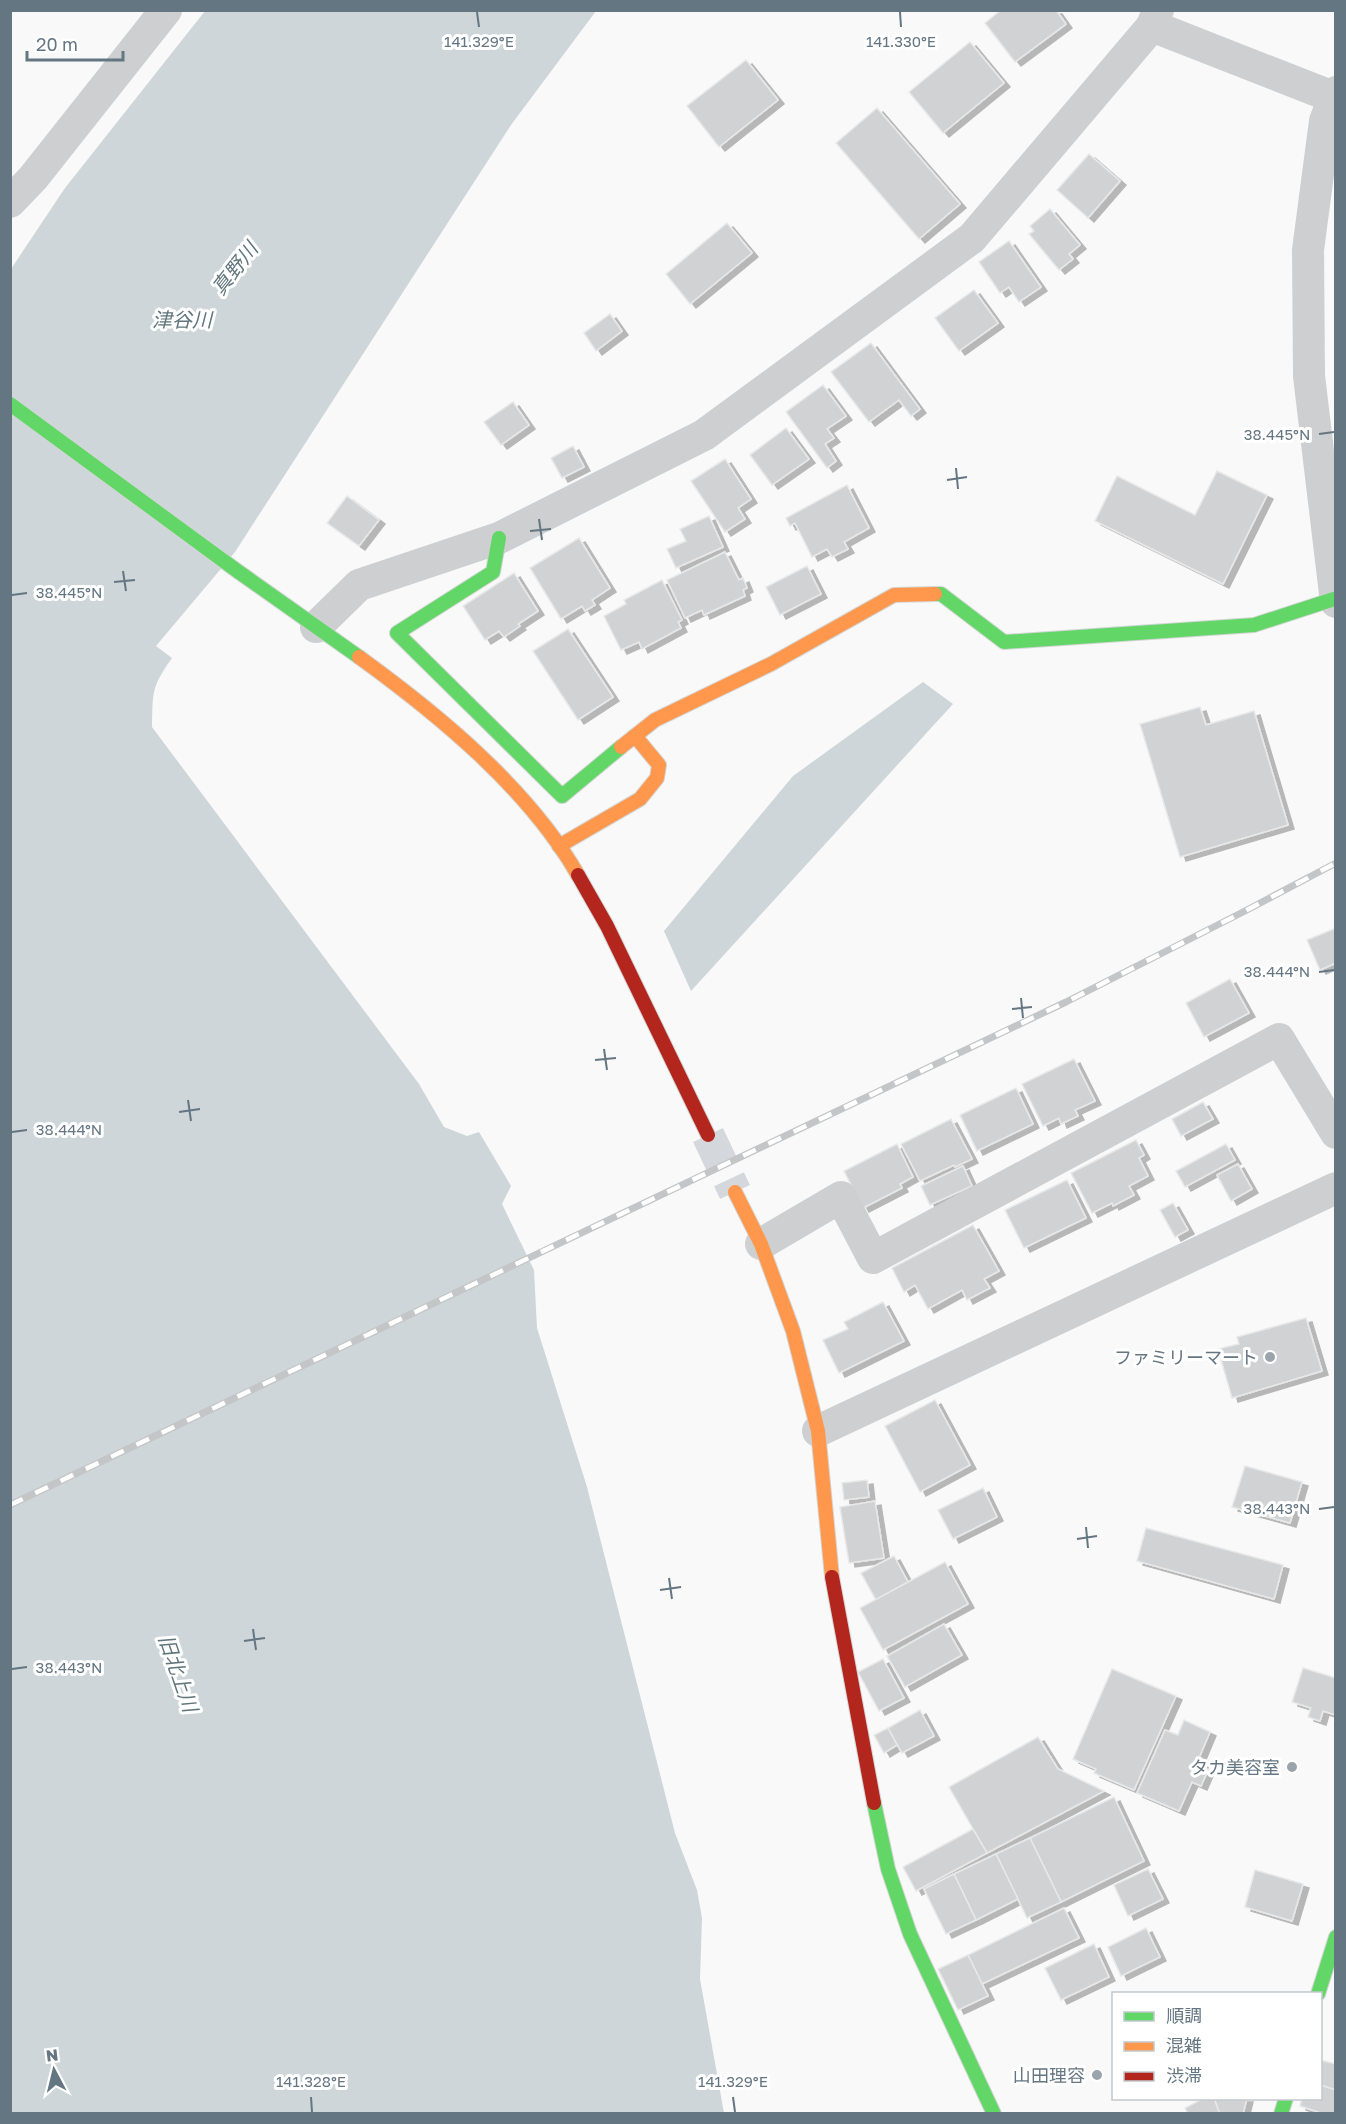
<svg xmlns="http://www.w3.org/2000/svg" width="1346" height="2124" viewBox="0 0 1346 2124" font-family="'Golos Text','Noto Sans JP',sans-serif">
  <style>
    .water { fill: #ced6d9 }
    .building { fill: #d0d2d3; stroke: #e8e8e8; stroke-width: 1.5; filter: url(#shadow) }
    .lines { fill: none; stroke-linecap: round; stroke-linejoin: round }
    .secondary-tunnel { stroke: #d4d8dc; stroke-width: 33; stroke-dasharray: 33 16; stroke-linecap: butt }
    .fast-casing { stroke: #d5d6d7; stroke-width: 16 }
    .slow-casing { stroke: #d5d6d7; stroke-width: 16 }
    .jam-casing { stroke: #d5d6d7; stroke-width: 16 }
    .street { stroke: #cecfd0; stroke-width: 32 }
    .fast { stroke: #63d668; stroke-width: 14 }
    .slow { stroke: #ff974d; stroke-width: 14 }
    .jam { stroke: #b3261e; stroke-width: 14 }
    .rail-casing { stroke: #c3c5c6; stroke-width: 7 }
    .rail { stroke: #fff; stroke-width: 4.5; stroke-dasharray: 14; stroke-linecap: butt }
    .ticks { fill: none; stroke: #657683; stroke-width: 2 }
    .poi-dot { fill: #99a4ac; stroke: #fff; stroke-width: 2 }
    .labels { text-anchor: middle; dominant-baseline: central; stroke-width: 6; stroke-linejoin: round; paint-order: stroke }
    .poi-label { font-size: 18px; fill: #657683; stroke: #fff; text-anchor: end }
    .water-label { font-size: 20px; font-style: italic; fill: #60757c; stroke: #fff }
    .ticks-label { font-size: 15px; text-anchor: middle; fill: #657683; stroke: #fff; stroke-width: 6; stroke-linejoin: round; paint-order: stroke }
  </style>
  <defs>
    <filter id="shadow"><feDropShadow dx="6" dy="4" stdDeviation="0" flood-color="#0004"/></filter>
  </defs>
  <rect width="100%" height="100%" fill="#f9f9f9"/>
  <g class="water">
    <path d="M 205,11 L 596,11 L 511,125 L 235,552 L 156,646 L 172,658 C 151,688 153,691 152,727 L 419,1084 L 444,1127 L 467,1136 L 479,1132 L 511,1186 L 502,1204 L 534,1270 L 537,1328 L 587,1487 L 675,1833 L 697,1890 L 702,1918 L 700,1979 L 724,2113 L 11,2114 L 11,269 L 65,188 Z"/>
    <path d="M 923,682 L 953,704 L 691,991 L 664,931 L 793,776 Z"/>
  </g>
  <g class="building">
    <path d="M 1001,10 L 1056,10 L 1066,24 L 1015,62 L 985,23 Z"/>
    <path d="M 970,42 L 1004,83 L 943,133 L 909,92 Z"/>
    <path d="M 746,60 L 778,100 L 719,147 L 687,106 Z"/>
    <path d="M 877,108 L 960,204 L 919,239 L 836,143 Z"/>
    <path d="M 1089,154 L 1120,181 L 1088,218 L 1057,190 Z"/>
    <path d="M 1050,209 L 1080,245 L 1069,254 L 1073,259 L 1059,270 L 1029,234 L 1034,231 L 1030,226 Z"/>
    <path d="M 727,223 L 752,253 L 690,304 L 666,274 Z"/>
    <path d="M 1009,241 L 1041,287 L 1019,302 L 1009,287 L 1000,293 L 979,262 Z"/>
    <path d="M 974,290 L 998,323 L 959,351 L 935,318 Z"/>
    <path d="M 610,314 L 622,331 L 596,351 L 584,333 Z"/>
    <path d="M 871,343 L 920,409 L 911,416 L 899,400 L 869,422 L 831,372 Z"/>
    <path d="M 823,385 L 846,416 L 827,429 L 834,438 L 825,444 L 836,461 L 827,468 L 786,412 Z"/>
    <path d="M 513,402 L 529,425 L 501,445 L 484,422 Z"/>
    <path d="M 786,428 L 809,459 L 772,485 L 750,455 Z"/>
    <path d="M 573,446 L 584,467 L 562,478 L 551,458 Z"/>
    <path d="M 725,459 L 751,499 L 738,508 L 745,519 L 725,532 L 691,481 Z"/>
    <path d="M 1217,471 L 1267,495 L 1223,584 L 1095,521 L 1117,476 L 1195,515 Z"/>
    <path d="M 847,485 L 869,528 L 844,542 L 848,549 L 832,557 L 827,549 L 812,557 L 795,523 L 790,526 L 786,518 Z"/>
    <path d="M 347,496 L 379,520 L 359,546 L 327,523 Z"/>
    <path d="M 709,516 L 723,547 L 676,568 L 667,549 L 686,541 L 680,529 Z"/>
    <path d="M 579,538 L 610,588 L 592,600 L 595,605 L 585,611 L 582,606 L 561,619 L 530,568 Z"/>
    <path d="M 725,552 L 739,580 L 743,578 L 747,588 L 743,590 L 745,596 L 704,615 L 702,610 L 685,618 L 667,580 Z"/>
    <path d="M 807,566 L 821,594 L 780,615 L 766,587 Z"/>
    <path d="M 514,573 L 538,611 L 518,624 L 520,626 L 504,637 L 499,631 L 485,640 L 463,606 Z"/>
    <path d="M 662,580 L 682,620 L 678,622 L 681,628 L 642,649 L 639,642 L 621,650 L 604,616 L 626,604 L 624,600 Z"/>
    <path d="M 568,629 L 613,697 L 578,720 L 533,651 Z"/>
    <path d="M 1200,707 L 1206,725 L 1254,711 L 1288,825 L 1180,857 L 1140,724 Z"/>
    <path d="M 1336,928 L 1336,963 L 1320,970 L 1307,940 Z"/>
    <path d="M 1230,979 L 1249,1013 L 1204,1037 L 1186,1003 Z"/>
    <path d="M 1074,1059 L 1095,1101 L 1075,1110 L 1078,1116 L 1061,1124 L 1059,1118 L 1043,1126 L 1022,1084 Z"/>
    <path d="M 1016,1088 L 1033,1124 L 977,1151 L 960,1115 Z"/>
    <path d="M 1203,1102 L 1213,1119 L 1181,1136 L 1172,1119 Z"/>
    <path d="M 951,1119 L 972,1159 L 955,1167 L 954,1165 L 920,1181 L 901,1144 Z"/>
    <path d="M 1136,1140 L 1144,1155 L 1139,1158 L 1148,1176 L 1129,1186 L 1134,1195 L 1113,1206 L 1112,1203 L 1092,1213 L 1071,1173 Z"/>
    <path d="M 897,1144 L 913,1177 L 900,1184 L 902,1188 L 863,1208 L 844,1171 Z"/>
    <path d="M 1226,1144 L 1235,1160 L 1185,1187 L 1176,1171 Z"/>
    <path d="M 1238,1164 L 1252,1189 L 1231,1201 L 1217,1175 Z"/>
    <path d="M 963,1166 L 972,1186 L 930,1205 L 921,1186 Z"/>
    <path d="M 1067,1180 L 1086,1218 L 1024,1248 L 1005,1210 Z"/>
    <path d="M 1173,1203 L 1188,1230 L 1175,1237 L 1160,1210 Z"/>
    <path d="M 973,1225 L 999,1271 L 984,1279 L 990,1288 L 967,1300 L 962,1290 L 928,1309 L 915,1285 L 904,1292 L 892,1268 Z"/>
    <path d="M 883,1302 L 904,1341 L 839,1373 L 823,1340 L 848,1329 L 844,1322 Z"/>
    <path d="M 1306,1318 L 1322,1371 L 1232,1398 L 1218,1349 L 1239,1344 L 1237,1337 Z"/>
    <path d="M 935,1400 L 970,1465 L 920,1492 L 885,1426 Z"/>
    <path d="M 1245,1466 L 1302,1482 L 1290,1523 L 1232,1507 Z"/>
    <path d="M 867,1480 L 869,1497 L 844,1500 L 842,1483 Z"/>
    <path d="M 983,1488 L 997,1517 L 953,1539 L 938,1510 Z"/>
    <path d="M 875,1501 L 884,1558 L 849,1563 L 840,1507 Z"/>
    <path d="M 1146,1528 L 1283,1565 L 1274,1599 L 1137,1561 Z"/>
    <path d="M 894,1556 L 908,1582 L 876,1600 L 861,1573 Z"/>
    <path d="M 945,1562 L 968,1604 L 883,1650 L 860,1608 Z"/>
    <path d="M 944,1624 L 962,1655 L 905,1687 L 887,1656 Z"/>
    <path d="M 883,1659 L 904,1698 L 879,1711 L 858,1672 Z"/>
    <path d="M 1303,1668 L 1336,1678 L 1336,1715 L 1323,1711 L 1320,1721 L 1308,1717 L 1311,1708 L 1292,1702 Z"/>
    <path d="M 1112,1669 L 1176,1696 L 1134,1790 L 1094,1773 L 1096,1769 L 1073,1759 Z"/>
    <path d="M 920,1710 L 934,1736 L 902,1753 L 888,1728 Z"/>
    <path d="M 1184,1720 L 1210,1732 L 1199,1758 L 1204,1760 L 1201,1766 L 1208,1770 L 1201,1786 L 1192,1782 L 1179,1811 L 1137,1793 L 1165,1730 L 1178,1735 Z"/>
    <path d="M 888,1728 L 897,1745 L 884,1753 L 874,1735 Z"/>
    <path d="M 1038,1737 L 1058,1769 L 1104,1791 L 987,1853 L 949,1787 Z"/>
    <path d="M 1114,1797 L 1144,1861 L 1061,1902 L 1030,1838 Z"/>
    <path d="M 973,1829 L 987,1853 L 916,1891 L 903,1867 Z"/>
    <path d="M 1030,1838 L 1061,1902 L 1027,1918 L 996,1854 Z"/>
    <path d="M 996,1854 L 1018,1899 L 976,1920 L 954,1874 Z"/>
    <path d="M 1148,1869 L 1163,1899 L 1128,1916 L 1114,1885 Z"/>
    <path d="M 1255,1870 L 1303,1884 L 1292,1921 L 1245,1907 Z"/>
    <path d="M 954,1874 L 976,1920 L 946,1934 L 924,1889 Z"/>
    <path d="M 1064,1908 L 1079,1938 L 982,1984 L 968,1955 Z"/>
    <path d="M 1146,1928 L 1160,1957 L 1121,1976 L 1108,1947 Z"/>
    <path d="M 1094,1944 L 1109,1977 L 1061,2000 L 1045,1968 Z"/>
    <path d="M 968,1955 L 988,1996 L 958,2010 L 938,1969 Z"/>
    <path d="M 1320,2060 L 1336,2064 L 1336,2090 L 1320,2085 Z"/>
    <path d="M 1320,2085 L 1336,2090 L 1336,2114 L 1324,2114 L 1300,2106 L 1302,2098 L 1320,2098 Z"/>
    <path d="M 1204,2098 L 1214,2098 L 1220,2114 L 1188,2114 L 1185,2108 Z"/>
    <path d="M 1214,2098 L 1247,2098 L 1243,2114 L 1220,2114 Z"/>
  </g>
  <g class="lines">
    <path class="secondary-tunnel" d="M 708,1135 L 735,1192"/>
    <g class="fast-casing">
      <g id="fast">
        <path d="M 10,404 L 236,570 L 359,657"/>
        <path d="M 499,538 L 493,572 L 397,633 L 562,796 L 621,747"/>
        <path d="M 935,594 L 941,594 L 1004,642 L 1254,625 L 1334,599"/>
        <path d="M 874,1803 L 888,1869 L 910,1934 L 994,2114"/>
        <path d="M 1318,1994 L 1336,1937"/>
        <path d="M 1281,2114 L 1286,2098"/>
      </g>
    </g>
    <g class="slow-casing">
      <g id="slow">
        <path d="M 359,657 C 439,715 529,789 578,875"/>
        <path d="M 621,747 L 655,720 L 771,664 L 894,595 L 935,594"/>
        <path d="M 559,846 L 640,799 L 657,778 L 659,765 L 635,736"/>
        <path d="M 735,1192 L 761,1244 L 793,1331 L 818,1431 L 832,1577"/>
      </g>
    </g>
    <g class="jam-casing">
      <g id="jam">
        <path d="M 578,875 L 607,926 L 708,1135"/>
        <path d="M 832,1577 L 874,1803"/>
      </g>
    </g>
    <g class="street">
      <path d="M 1152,26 L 1333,97"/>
      <path d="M 1336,92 L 1325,121 L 1308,250 L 1309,376 L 1336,602"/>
      <path d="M 10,202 L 33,178 L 166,10"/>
      <path d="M 316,627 L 359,585 L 499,538 L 704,435 L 972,238 L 1152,26 L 1158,10"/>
      <path d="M 761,1244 L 841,1197 L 873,1258 L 1279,1039 L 1336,1133"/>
      <path d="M 818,1431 L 1336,1188"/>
    </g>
    <use href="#fast" class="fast"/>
    <use href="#slow" class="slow"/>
    <use href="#jam" class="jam"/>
    <g class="rail-casing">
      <path id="rail" d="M 10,1505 L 1066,1002 L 1245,911 L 1336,863"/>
    </g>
    <use href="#rail" class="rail"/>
  </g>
  <path class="ticks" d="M 477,12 L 479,27M 900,12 L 901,27M 1319,434 L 1334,432M 956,468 L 958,489M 947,480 L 967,477M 539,519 L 542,540M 530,531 L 551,529M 123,571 L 126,591M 114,582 L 135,580M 12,595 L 27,593M 1319,972 L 1334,970M 1021,998 L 1023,1018M 1012,1009 L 1032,1007M 604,1049 L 607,1070M 595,1060 L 616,1058M 188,1100 L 191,1121M 179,1112 L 200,1109M 12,1132 L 27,1130M 1319,1509 L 1334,1507M 1086,1527 L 1088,1548M 1077,1539 L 1097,1536M 669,1578 L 672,1599M 660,1590 L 681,1587M 253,1629 L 256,1650M 244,1641 L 265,1638M 12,1669 L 27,1667M 311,2097 L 312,2112M 733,2097 L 735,2112"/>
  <g class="poi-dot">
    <circle cx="1270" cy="1357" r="6"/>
    <circle cx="1292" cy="1767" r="6"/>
    <circle cx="1097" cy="2075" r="6"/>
  </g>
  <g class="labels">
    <g class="poi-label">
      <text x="1258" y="1357">ファミリーマート</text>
      <text x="1280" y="1767">タカ美容室</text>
      <text x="1085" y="2075">山田理容</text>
    </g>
    <g class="water-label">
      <text transform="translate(234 268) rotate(-52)">真野川</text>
      <text x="182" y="319">津谷川</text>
      <text transform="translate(179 1673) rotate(71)">旧北上川</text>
    </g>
  </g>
  <g class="ticks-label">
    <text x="479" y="47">141.329°E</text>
    <text x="901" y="47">141.330°E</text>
    <text x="1277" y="440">38.445°N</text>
    <text x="69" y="598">38.445°N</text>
    <text x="1277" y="977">38.444°N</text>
    <text x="69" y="1135">38.444°N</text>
    <text x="1277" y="1514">38.443°N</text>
    <text x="69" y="1673">38.443°N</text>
    <text x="311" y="2087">141.328°E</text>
    <text x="733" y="2087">141.329°E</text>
  </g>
  <rect width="1346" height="2124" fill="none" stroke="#657683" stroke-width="24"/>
  <rect x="1112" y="1992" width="210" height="108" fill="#ffffff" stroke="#c1c8cd" stroke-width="1.5"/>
  <rect x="1124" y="2012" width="30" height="9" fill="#63d668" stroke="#c1c8cd" stroke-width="1.5"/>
  <text x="1166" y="2022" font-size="18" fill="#657683">順調</text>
  <rect x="1124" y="2042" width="30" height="9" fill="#ff974d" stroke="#c1c8cd" stroke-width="1.5"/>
  <text x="1166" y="2052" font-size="18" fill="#657683">混雑</text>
  <rect x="1124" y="2072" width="30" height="9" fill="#b3261e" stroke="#c1c8cd" stroke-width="1.5"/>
  <text x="1166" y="2082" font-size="18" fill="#657683">渋滞</text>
  <g transform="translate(54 2070) rotate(353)" stroke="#ffffff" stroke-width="4.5" paint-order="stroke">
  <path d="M0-4.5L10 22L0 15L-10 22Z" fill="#657683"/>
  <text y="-9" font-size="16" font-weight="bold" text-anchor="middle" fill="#657683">N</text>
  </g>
  <path d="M27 51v9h96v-9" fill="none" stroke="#657683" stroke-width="3"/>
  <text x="36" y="51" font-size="18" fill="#657683" stroke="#ffffff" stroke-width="4.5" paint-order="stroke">20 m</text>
</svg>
